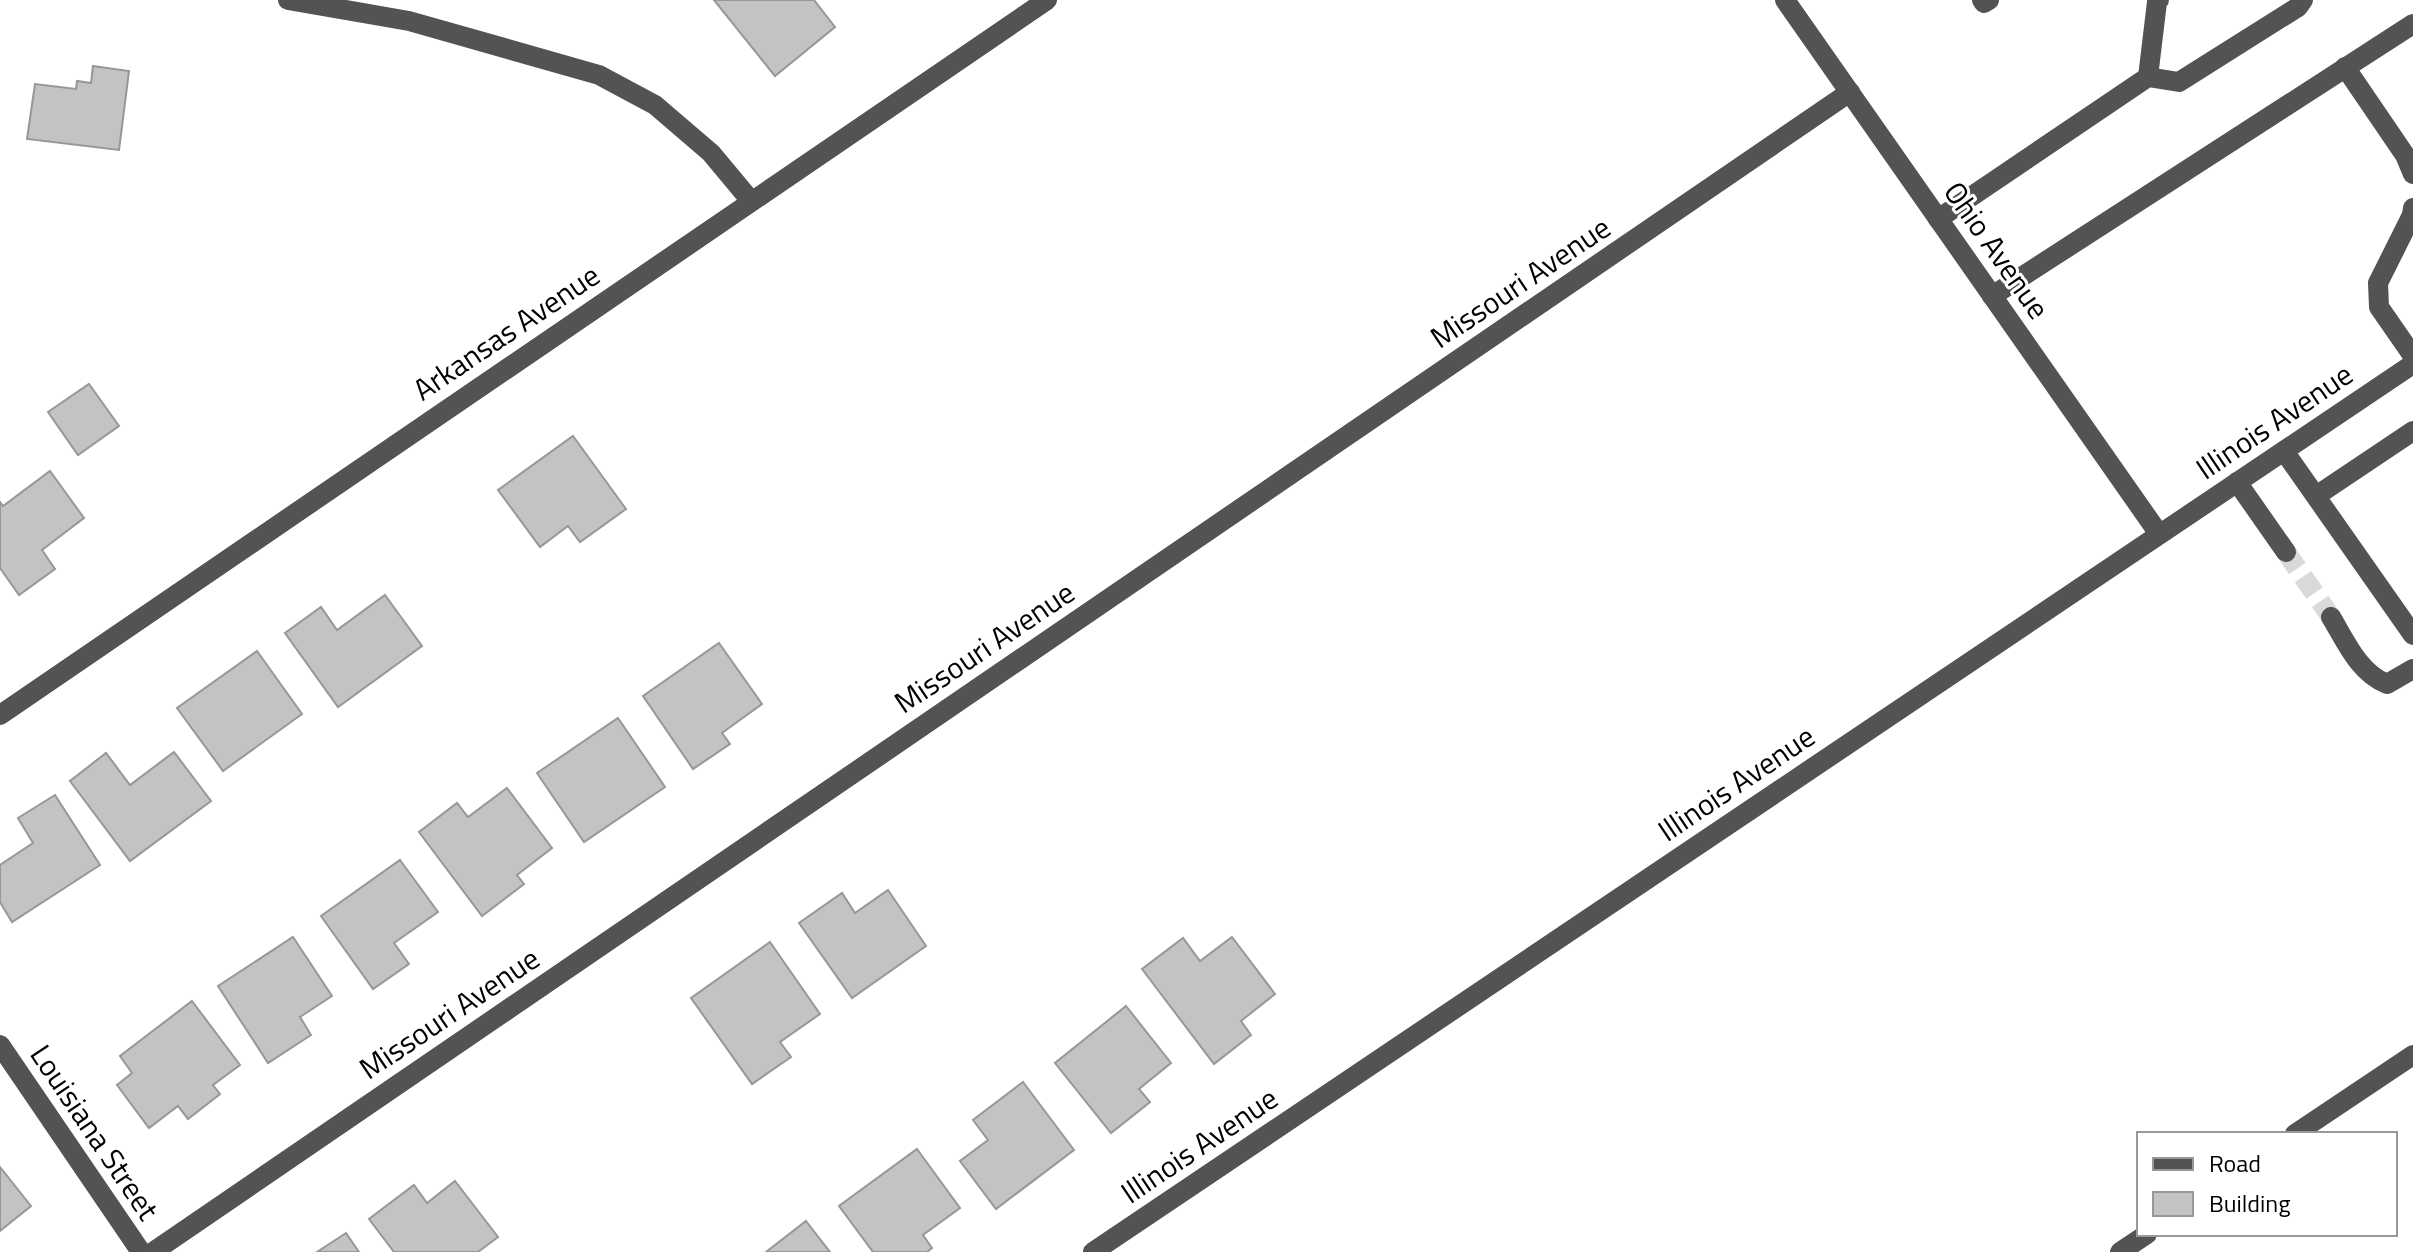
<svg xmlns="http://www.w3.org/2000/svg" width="2413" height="1252" viewBox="0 0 2413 1252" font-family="'Titillium Web',sans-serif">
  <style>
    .building { fill: #c3c3c3; stroke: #979797; stroke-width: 2 }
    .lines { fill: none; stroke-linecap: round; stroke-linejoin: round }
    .minor-tunnel { stroke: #d9d9d9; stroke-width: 20; stroke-dasharray: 20 10; stroke-linecap: butt }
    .minor { stroke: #535353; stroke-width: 20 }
    .labels { text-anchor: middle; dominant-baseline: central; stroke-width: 6; stroke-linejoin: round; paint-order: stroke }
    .street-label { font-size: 30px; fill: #000; stroke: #fff }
  </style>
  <rect width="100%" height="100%" fill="#fff"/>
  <g class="building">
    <path d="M 714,0 L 814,0 L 835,27 L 775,76 Z"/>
    <path d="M 93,66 L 129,71 L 119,150 L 27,139 L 35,84 L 76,89 L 77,81 L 91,83 Z"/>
    <path d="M 89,384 L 119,426 L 78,455 L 48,412 Z"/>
    <path d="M 573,436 L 626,509 L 580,542 L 568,526 L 540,547 L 498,490 Z"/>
    <path d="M 50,471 L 84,518 L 42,550 L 55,569 L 19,595 L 0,568 L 0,502 L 3,506 Z"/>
    <path d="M 385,595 L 422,646 L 338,707 L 285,633 L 321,607 L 337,630 Z"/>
    <path d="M 719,643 L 762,704 L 722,733 L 730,744 L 693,769 L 643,696 Z"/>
    <path d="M 257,651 L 302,714 L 223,771 L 177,708 Z"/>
    <path d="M 618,718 L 665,787 L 584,842 L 537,773 Z"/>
    <path d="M 174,752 L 211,801 L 130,861 L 70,781 L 106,753 L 130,785 Z"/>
    <path d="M 507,788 L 552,848 L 517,875 L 524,884 L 482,916 L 419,832 L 457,803 L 468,817 Z"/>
    <path d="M 55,795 L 100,865 L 12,922 L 0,902 L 0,865 L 33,843 L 18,818 Z"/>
    <path d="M 400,860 L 438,912 L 394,943 L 409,964 L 373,989 L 321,916 Z"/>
    <path d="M 888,890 L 926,946 L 852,998 L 799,923 L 842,893 L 855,913 Z"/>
    <path d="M 293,937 L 332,996 L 300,1017 L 311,1035 L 268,1063 L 218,986 Z"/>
    <path d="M 1232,937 L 1275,994 L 1241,1021 L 1251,1035 L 1214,1064 L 1142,969 L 1183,938 L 1200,961 Z"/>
    <path d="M 770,942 L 820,1014 L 780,1042 L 791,1057 L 752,1084 L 691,998 Z"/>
    <path d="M 192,1001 L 240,1065 L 213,1085 L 220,1094 L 188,1119 L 178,1106 L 149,1128 L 117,1085 L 132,1073 L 120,1056 Z"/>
    <path d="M 1126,1006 L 1171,1063 L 1139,1089 L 1150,1102 L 1111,1133 L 1055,1063 Z"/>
    <path d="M 1023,1082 L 1074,1150 L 996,1209 L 960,1161 L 988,1140 L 973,1120 Z"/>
    <path d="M 917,1149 L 960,1208 L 923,1235 L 932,1248 L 927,1252 L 873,1252 L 839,1206 Z"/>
    <path d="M 0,1167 L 31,1206 L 0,1231 Z"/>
    <path d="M 455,1181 L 498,1237 L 478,1252 L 394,1252 L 369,1219 L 414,1185 L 427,1203 Z"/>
    <path d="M 806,1221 L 830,1252 L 766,1252 Z"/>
    <path d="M 346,1233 L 359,1252 L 317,1252 Z"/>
  </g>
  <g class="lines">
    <path class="minor-tunnel" d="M 2286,552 L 2331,617"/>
    <g class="minor">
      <path d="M 288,0 L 409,21 L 599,75 L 655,105 L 711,153 L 751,201"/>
      <path d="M 1785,0 L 2159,534"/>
      <path d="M 1982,0 L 1984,3 L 1989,0"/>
      <path d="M 2345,67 L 2405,155 L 2413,174"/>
      <path d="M 2148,77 L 2179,82 L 2298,7 L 2303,0"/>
      <path d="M 2413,208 L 2412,215 L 2378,283 L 2379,307 L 2413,356"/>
      <path d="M 1938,219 L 2148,77 L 2157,2 L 2159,0"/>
      <path d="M 1992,296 L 2413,24"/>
      <path d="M 2284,451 L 2413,635"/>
      <path d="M 2237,482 L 2286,552"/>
      <path d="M 2316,496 L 2413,431"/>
      <path d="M 2331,617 C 2346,642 2359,673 2387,684 L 2413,669"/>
      <path d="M 0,715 L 1047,0"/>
      <path d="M 0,1045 L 141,1252"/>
      <path d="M 2295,1134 L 2413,1055"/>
      <path d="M 153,1252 L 1850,92"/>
      <path d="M 1093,1252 L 2413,364"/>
      <path d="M 2120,1252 L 2147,1234"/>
    </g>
  </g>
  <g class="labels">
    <g class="street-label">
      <text transform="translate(1997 250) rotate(55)">Ohio Avenue</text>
      <text transform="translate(1520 282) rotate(-34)">Missouri Avenue</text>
      <text transform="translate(506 332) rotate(-34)">Arkansas Avenue</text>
      <text transform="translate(2274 421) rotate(-34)">Illinois Avenue</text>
      <text transform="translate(984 647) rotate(-34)">Missouri Avenue</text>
      <text transform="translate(1736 783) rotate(-34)">Illinois Avenue</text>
      <text transform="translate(449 1013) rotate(-34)">Missouri Avenue</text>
      <text transform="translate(95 1132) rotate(56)">Louisiana Street</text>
      <text transform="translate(1199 1145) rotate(-34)">Illinois Avenue</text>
    </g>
  </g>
  <rect x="2137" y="1132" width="260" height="104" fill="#ffffff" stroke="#999999" stroke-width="2"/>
  <rect x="2153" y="1158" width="40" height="12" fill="#535353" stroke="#999999" stroke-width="2"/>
  <text x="2209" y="1172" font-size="24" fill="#000000">Road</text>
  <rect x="2153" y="1192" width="40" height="24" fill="#c3c3c3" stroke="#999999" stroke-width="2"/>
  <text x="2209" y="1212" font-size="24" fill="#000000">Building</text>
</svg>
